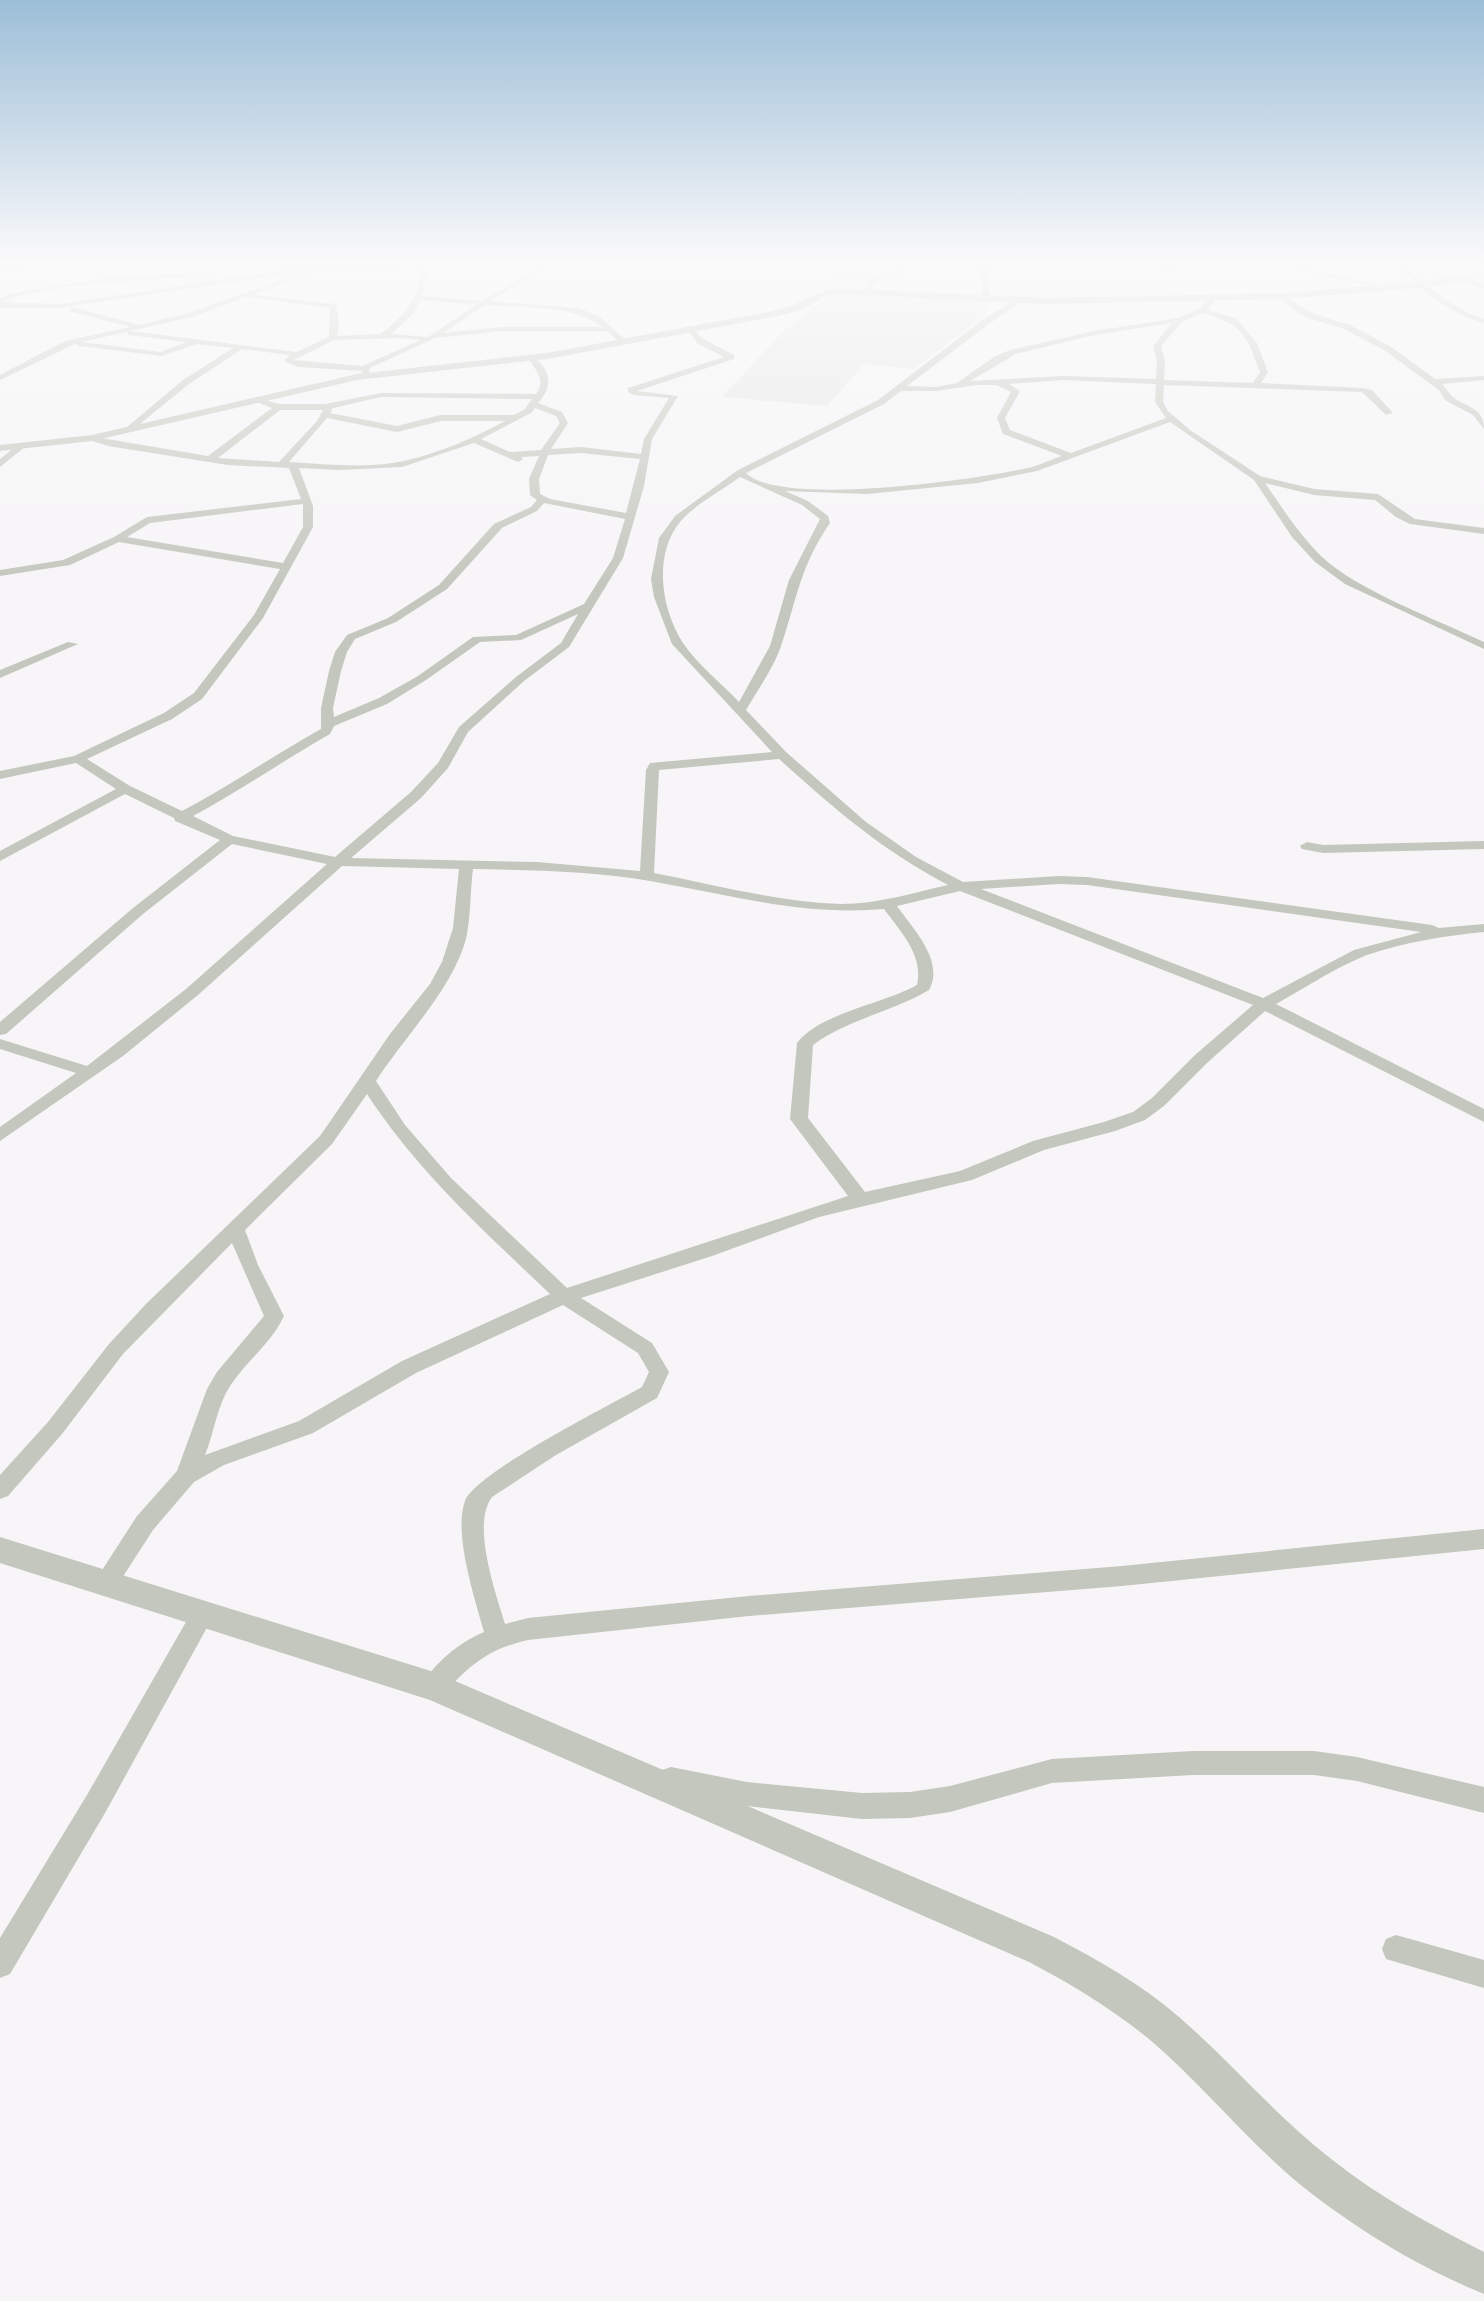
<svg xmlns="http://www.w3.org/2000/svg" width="1484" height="2301" viewBox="0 0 1484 2301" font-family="Signika,sans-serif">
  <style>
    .built { fill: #e7e6e5 }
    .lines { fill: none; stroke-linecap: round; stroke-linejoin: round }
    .minor { fill: #c4c7be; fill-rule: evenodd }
    .tertiary { fill: #c4c7be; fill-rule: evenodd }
  </style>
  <rect width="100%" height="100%" fill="#f7f5f7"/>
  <g class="built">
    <path d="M 818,265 L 897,265 L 876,278 L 849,277 L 812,268 Z"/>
    <path d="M 831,294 L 873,294 L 989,301 L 986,314 L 914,369 L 864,364 L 827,406 L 722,397 L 784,331 Z"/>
  </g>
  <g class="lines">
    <g class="minor">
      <path d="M 25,265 L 40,265 L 0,272 L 0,268 Z"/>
      <path d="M 385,265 L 424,265 L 426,277 L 423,296 L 482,301 L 543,265 L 550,265 L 490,301 L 578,308 L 599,316 L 628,342 L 621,344 L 607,331 L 503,331 L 435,338 L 370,368 L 369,376 L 365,378 L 361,376 L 362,371 L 298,367 L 284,361 L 290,355 L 242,349 L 189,384 L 130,432 L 126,429 L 127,427 L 183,380 L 233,348 L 197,344 L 162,356 L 79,346 L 75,344 L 0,380 L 0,375 L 65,341 L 130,327 L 69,311 L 72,307 L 139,325 L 188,313 L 293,276 L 295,279 L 254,295 L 336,304 L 339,323 L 337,336 L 381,334 C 404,315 423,298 418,267 L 286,274 L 58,308 L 0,308 L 0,298 L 13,293 L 102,279 L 213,272 L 216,274 L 69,286 L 17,296 L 4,302 L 58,304 L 286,270 ZM 245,297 L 330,308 L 329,337 L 296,352 L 130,331 L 193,317 ZM 421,300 L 476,305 L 428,337 L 391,334 L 411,316 ZM 485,305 C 519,308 575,304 602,327 L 503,327 L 443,333 ZM 126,332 L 129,335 L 186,342 L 161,352 L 82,342 ZM 400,338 L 421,340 L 362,366 L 294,360 L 334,340 Z"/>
      <path d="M 902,265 L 909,265 L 900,273 L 875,282 L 869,293 L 865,293 L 870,280 L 896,271 Z"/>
      <path d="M 980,265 L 986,265 L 990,298 L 986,300 L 982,298 Z"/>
      <path d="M 1138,265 L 1177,265 L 1173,270 Z"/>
      <path d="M 1281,265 L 1291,265 L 1389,288 L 1385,290 Z"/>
      <path d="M 1396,265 L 1403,265 C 1429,287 1451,308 1484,319 L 1484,323 C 1449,313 1421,291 1396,265 Z"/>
      <path d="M 1465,277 L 1484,284 L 1484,289 L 1463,280 Z"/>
      <path d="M 1282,294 L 1311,313 L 1350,325 L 1390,346 L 1435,379 L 1484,376 L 1484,380 L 1442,384 C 1446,388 1449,394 1453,397 C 1467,408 1484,407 1484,429 L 1473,415 L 1445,400 L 1439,390 L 1384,350 L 1344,329 L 1305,317 L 1279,298 Z"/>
      <path d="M 1211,295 L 1218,297 L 1208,310 L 1236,318 L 1257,343 L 1268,372 L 1261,383 L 1362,388 L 1372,390 L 1393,413 L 1386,415 L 1362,392 L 1164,385 L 1163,402 L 1168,411 L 1190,430 L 1260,476 L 1314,489 L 1378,494 L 1415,519 L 1484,528 L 1484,534 L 1410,524 L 1396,517 L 1375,500 L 1314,495 L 1265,483 C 1282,508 1299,534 1321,556 C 1356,590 1438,620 1484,642 L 1484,649 L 1345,584 L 1315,562 L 1292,537 L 1254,480 L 1170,422 L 1037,471 L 978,483 L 867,494 L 785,491 L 808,501 L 828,516 L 830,523 C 800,567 798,595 782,643 C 775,666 758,689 746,710 L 786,752 L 866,822 L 916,857 L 963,882 L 1058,876 L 1087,877 L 1432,925 L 1439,928 L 1484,924 L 1484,932 C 1444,936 1405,942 1367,955 C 1336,967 1305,988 1276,1004 L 1484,1109 L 1484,1122 L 1265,1011 L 1207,1063 L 1164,1106 L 1145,1120 L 1115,1131 L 1044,1150 L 972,1180 L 819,1217 L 712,1256 L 581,1298 L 652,1343 L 669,1372 L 657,1398 L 556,1455 L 492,1497 C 471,1525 496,1593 505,1624 L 528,1618 L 749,1596 L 1122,1566 L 1484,1529 L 1484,1549 L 1122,1586 L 749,1616 L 528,1640 C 488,1649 470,1665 442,1695 L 434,1698 L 426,1695 L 422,1687 C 432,1664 460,1642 484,1632 C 475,1599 453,1533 465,1501 C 475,1473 610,1405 642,1387 L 649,1372 L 638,1353 L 563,1305 L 416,1373 L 313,1433 L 224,1465 L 194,1482 L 153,1530 L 113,1592 L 105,1595 L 97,1592 L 94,1585 L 97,1578 L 137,1516 L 177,1471 L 207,1389 L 217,1372 L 264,1316 L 232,1243 L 123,1354 L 62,1434 L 8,1496 L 0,1499 L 0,1475 L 48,1422 L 109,1344 L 146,1304 L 320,1136 L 329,1123 L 390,1034 L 430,984 L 442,962 L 453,928 L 459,869 L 342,866 L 198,995 L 123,1056 L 0,1141 L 0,1127 L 76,1073 L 0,1049 L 0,1039 L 87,1066 L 186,989 L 327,864 L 232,844 L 143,914 L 6,1034 L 0,1035 L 0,1022 L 133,908 L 220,840 L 175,821 L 174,818 L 125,794 L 0,861 L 0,851 L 116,789 L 76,763 L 0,779 L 0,771 L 74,756 L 164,713 L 194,693 L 254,615 L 280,569 L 119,542 L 70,565 L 0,576 L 0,570 L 63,560 L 114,537 L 147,517 L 301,499 L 289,468 L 228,465 L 108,446 L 89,440 L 89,436 L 208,456 L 272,408 L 257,402 L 257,398 L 279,404 L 325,404 L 381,393 L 536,394 C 546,380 537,372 528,358 L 532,356 C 552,370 553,387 538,403 L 562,412 L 568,423 L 551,449 L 581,447 L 641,454 L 644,439 L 669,398 L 634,395 L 628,392 L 628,388 L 724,357 L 697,343 L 686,327 L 692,327 L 703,339 L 734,355 L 734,359 L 637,391 L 678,396 L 652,439 L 644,486 L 623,558 L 569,647 L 524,681 L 468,732 L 448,768 L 421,798 L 351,858 L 537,862 L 640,871 L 646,770 L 650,763 L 772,752 L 672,644 L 654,597 L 651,579 L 659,538 L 675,516 L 738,470 L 878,400 L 984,319 L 1018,298 L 1025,300 L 990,323 L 907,386 L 936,387 L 957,383 L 994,357 L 1010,350 L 1094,331 L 1178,318 L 1200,309 ZM 1203,313 C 1243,325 1246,334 1260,372 L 1253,383 L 1164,380 L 1165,361 L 1161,346 L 1182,322 ZM 1172,323 L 1153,346 L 1157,361 L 1156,379 L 1063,376 L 970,381 L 1016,354 L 1094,335 ZM 1063,380 L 1156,384 L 1155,402 L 1166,418 L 1071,453 L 1010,430 L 1005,418 L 1020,391 L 1009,384 ZM 977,385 L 996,385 L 1011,392 L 997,418 L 1003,434 L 1062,456 C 1052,459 1042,464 1032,467 C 983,479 780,508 746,473 L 884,404 L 901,391 L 936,391 ZM 381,397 L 532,399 L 525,409 L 514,415 L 440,415 L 397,426 L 330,413 L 333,408 ZM 535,408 L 556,416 L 560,423 L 541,450 L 510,452 L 481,439 L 531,413 ZM 280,410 L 323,410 L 317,421 L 279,462 L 218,458 ZM 327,418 L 397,432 L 441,421 L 505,421 C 474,438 439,453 404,461 C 367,469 325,464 289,462 ZM 474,443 L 518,462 L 523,459 L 521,457 L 539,456 L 529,479 L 530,495 L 537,500 L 531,507 L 494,524 L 439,585 L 388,618 L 347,635 L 335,652 L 329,671 L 321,708 L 321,729 C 274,755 230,786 182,811 L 130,786 L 87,759 L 172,719 L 202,699 L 263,618 L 313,527 L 313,506 L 299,468 L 339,470 L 402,467 ZM 581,453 L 640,459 L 626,513 L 550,499 L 540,494 L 539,479 L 548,455 ZM 740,477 L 802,505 L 820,519 L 789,580 L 770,646 L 739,702 C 721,683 697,664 683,643 C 661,609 653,555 680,522 C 694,505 721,491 740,477 ZM 544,503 L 625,519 L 613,558 L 584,604 L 516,635 L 473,637 L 418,676 L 379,698 L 334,717 L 333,708 L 341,671 L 347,652 L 355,639 L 396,622 L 447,589 L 502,528 L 537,511 ZM 303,504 L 303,527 L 283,563 L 127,537 L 150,523 ZM 578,614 L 561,643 L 516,677 L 459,727 L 438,763 L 411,792 L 335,857 L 233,836 L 193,816 C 240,791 284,760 330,734 L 334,726 L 387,704 L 426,680 L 480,642 L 521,640 ZM 779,759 C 836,810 880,849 948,885 C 913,893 878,904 841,904 C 778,902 716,885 654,873 L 659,770 ZM 473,869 C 532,870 593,871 650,881 C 731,895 801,916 884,909 C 900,931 924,955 917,985 C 883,1004 820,1013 797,1043 L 790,1119 L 848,1196 L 567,1288 L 451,1178 L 405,1125 L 376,1081 C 404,1037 452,990 466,939 C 471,916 470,892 473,869 ZM 1058,884 L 1087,885 L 1421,932 L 1354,950 L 1263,998 L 981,889 ZM 960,891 L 1253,1005 L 1195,1055 L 1152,1098 L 1133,1112 L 1104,1122 L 1033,1141 L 960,1171 L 865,1192 L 808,1118 L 813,1045 C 848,1019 892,1012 929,990 C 945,961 913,929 897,906 ZM 367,1094 C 417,1171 484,1231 550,1294 L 402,1361 L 299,1421 L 205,1455 C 214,1433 217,1406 230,1386 C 246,1361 271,1344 284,1316 L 258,1265 L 245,1230 L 332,1144 Z"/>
      <path d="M 19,444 L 26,446 L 0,467 L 0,459 Z"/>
      <path d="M 68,642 L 78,644 L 0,678 L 0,670 Z"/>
      <path d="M 1484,841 L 1484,849 L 1323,853 L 1302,849 L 1300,846 L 1307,842 L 1323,845 Z"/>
      <path d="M 202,1605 L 210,1608 L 214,1615 L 210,1622 L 105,1813 L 10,1974 L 0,1978 L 0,1938 L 87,1795 L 194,1608 Z"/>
      <path d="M 1193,1751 L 1314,1751 L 1357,1757 L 1484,1787 L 1484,1813 L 1357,1781 L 1314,1775 L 1193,1775 L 1052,1783 L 950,1812 L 910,1818 L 862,1819 L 747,1806 L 671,1791 L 662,1788 L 658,1779 L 662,1770 L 671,1767 L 747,1782 L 862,1793 L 910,1792 L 950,1786 L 1052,1759 Z"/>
      <path d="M 1396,1935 L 1484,1960 L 1484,1988 L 1386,1959 L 1382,1949 L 1386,1939 Z"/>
    </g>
    <g class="tertiary">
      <path d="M 1484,272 L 1484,278 L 1420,288 L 1282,299 L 1045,304 L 836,294 L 823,297 L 802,310 L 773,317 L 547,359 L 357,380 L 92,441 L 0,451 L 0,445 L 92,435 L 357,374 L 547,353 L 773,311 C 796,306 814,294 836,288 L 1045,298 L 1282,293 L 1420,282 Z"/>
      <path d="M 0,1537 L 434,1672 L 1054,1937 C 1098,1960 1141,1984 1179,2017 C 1231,2062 1276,2116 1330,2158 C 1377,2196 1431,2225 1484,2252 L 1484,2294 C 1420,2268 1356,2229 1302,2186 C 1247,2141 1203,2085 1149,2039 C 1112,2009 1071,1984 1029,1962 L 430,1700 L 0,1563 Z"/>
    </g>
  </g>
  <linearGradient id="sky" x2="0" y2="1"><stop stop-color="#9cbed7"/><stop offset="0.45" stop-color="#fbfafb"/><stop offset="1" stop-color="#fbfafb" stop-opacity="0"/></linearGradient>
  <rect width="1484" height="587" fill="url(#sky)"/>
</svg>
